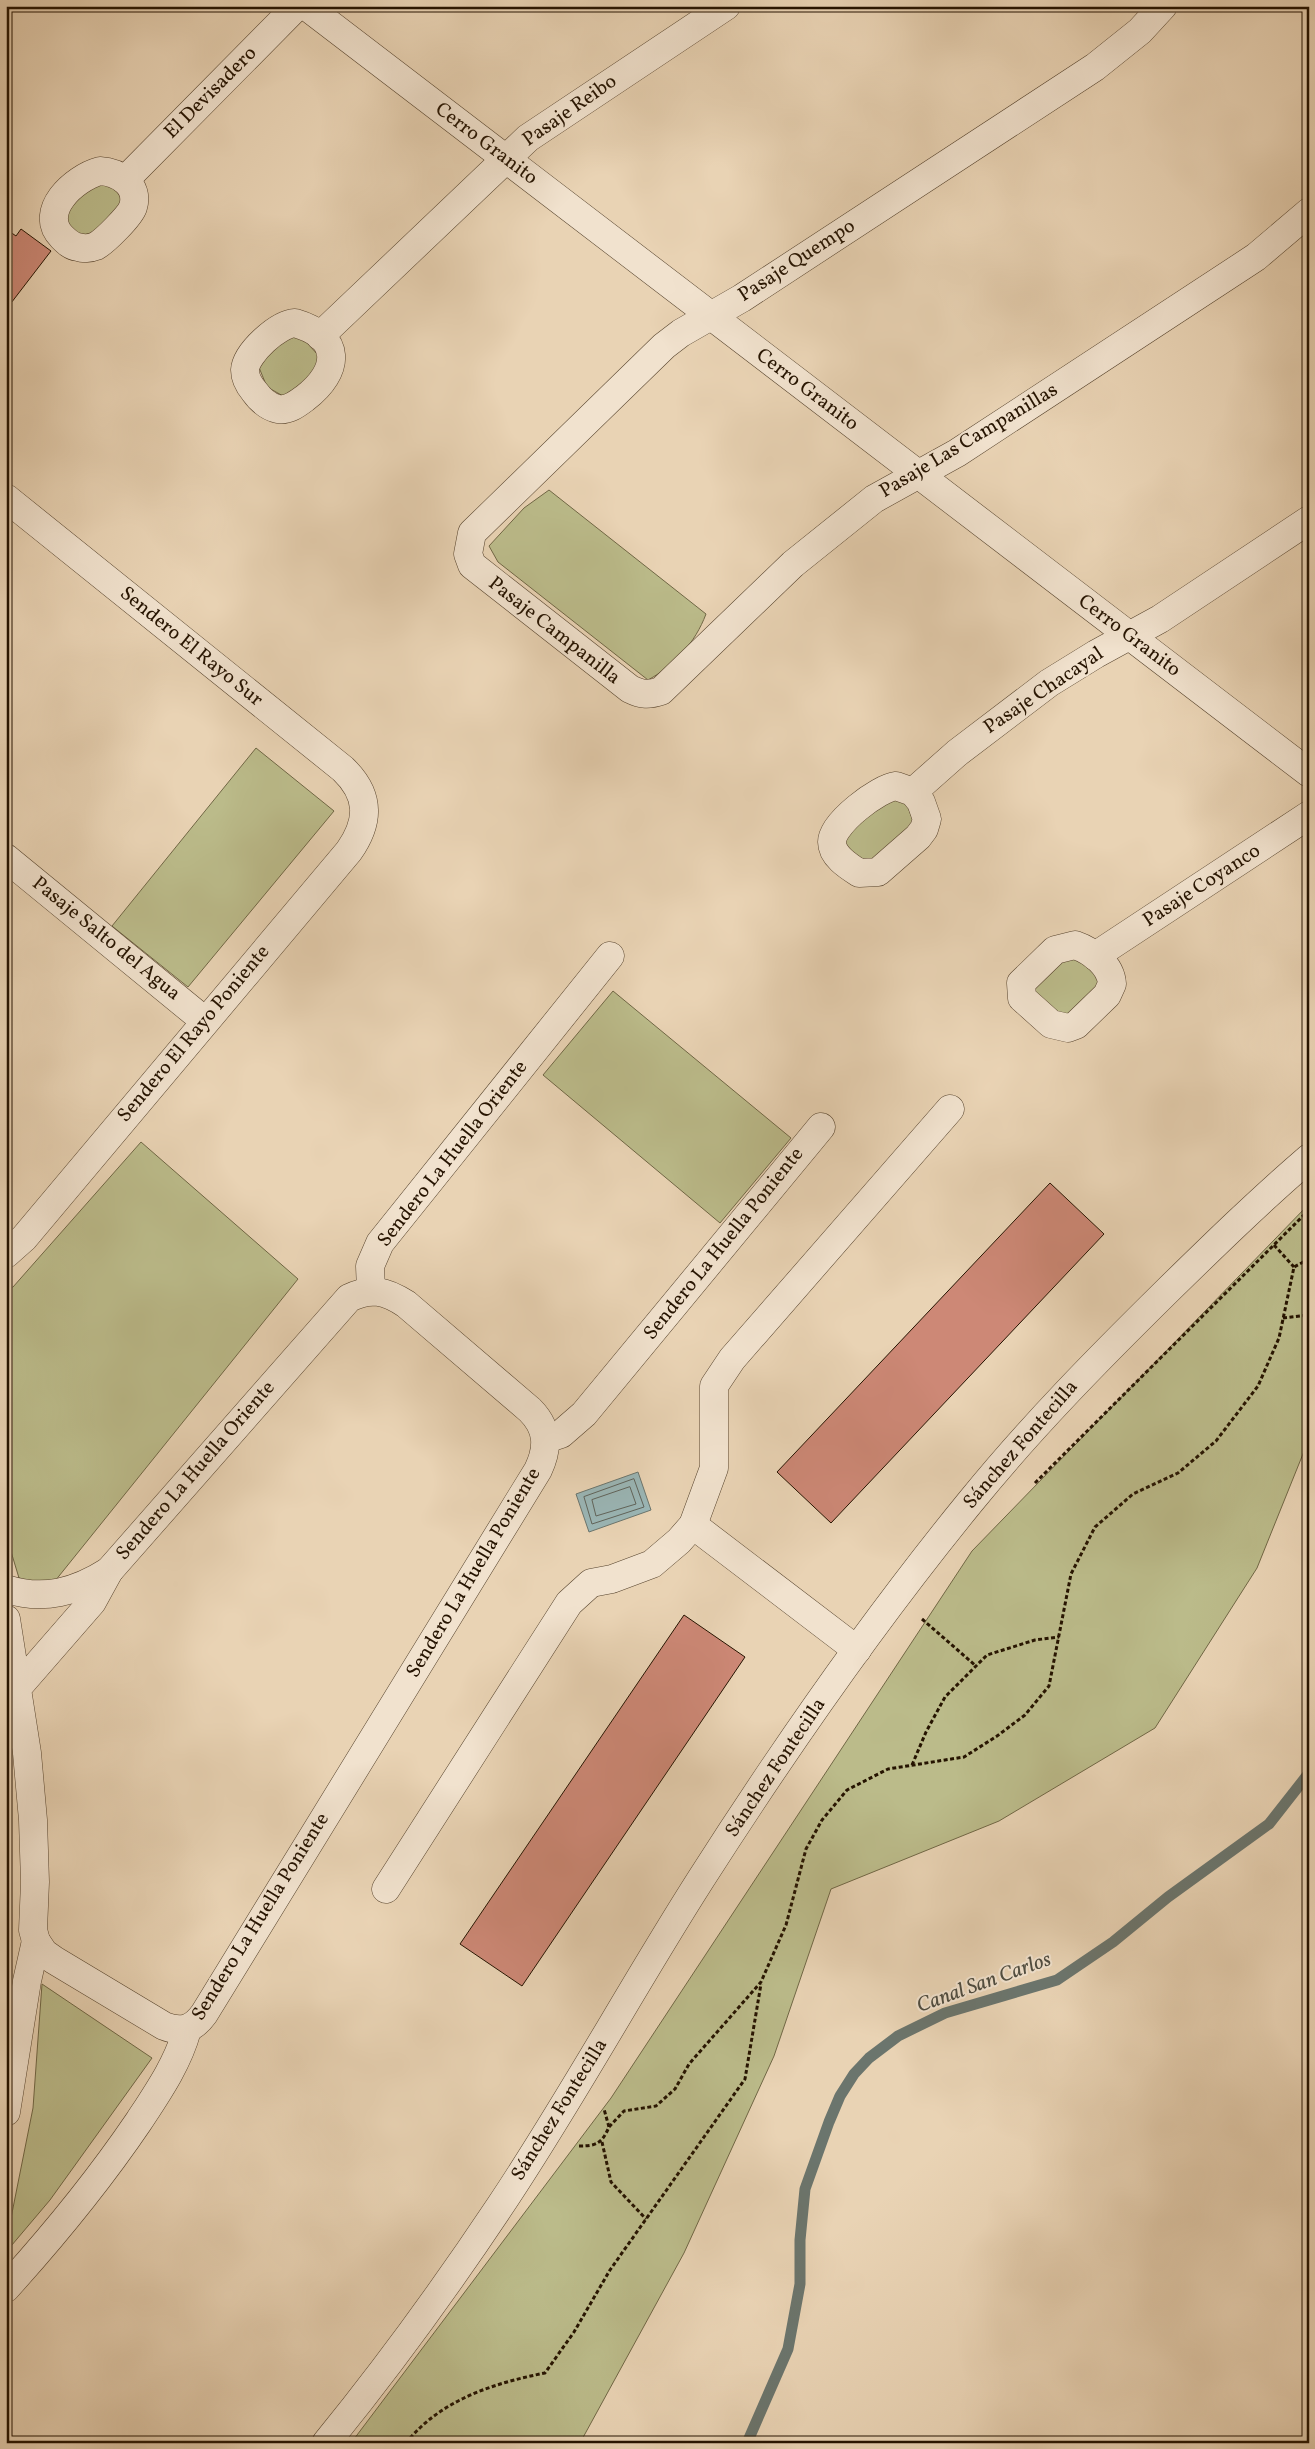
<svg xmlns="http://www.w3.org/2000/svg" width="1315" height="2449" viewBox="0 0 1315 2449" font-family="Vollkorn,serif">
  <style>
    .green { fill: #bbbb8a; stroke: #706745 }
    .water { fill: #9ab6b6; stroke: #6b756d }
    .lines { fill: none; stroke-linecap: round; stroke-linejoin: round }
    .shore { stroke: #60645b; stroke-width: 1 }
    .stream { stroke: #6b756d; stroke-width: 11 }
    .building { fill: #cd8876; stroke: #251300 }
    .minor-casing { stroke: #56432d; stroke-width: 29 }
    .path { stroke: #251300; stroke-width: 3; stroke-dasharray: 4 2.5; stroke-linecap: butt }
    .minor { stroke: #f1e2ce; stroke-width: 28 }
    .labels { text-anchor: middle; dominant-baseline: central; stroke-width: 4; stroke-linejoin: round; paint-order: stroke }
    .street-label { font-size: 20px; fill: #251300; stroke: #f1e2ce }
    .water-label { font-size: 21px; font-style: italic; fill: #4e4c40; stroke: #f1e2ce }
  </style>
  <rect width="100%" height="100%" fill="#e9d3b4"/>
  <filter id="stains"><feTurbulence type="fractalNoise" baseFrequency=".004" numOctaves="4"/><feColorMatrix values="0 0 0 0 .2 0 0 0 0 .09 0 0 0 0 .02 0 0 0 .5 -.17"/></filter>
  <radialGradient id="worn" r=".72"><stop offset=".6" stop-color="#630" stop-opacity="0"/><stop offset="1" stop-color="#630" stop-opacity=".3"/></radialGradient>
  <g class="green">
    <path d="M 89,185 L 119,185 L 128,202 L 87,241 L 72,231 L 63,212 Z"/>
    <path d="M 300,335 L 318,355 L 323,371 L 285,397 L 267,387 L 258,365 L 281,338 Z"/>
    <path d="M 549,490 L 706,614 C 695,643 675,665 648,680 L 498,562 L 489,546 L 524,508 Z"/>
    <path d="M 256,748 L 334,811 L 188,987 L 112,926 Z"/>
    <path d="M 904,796 L 915,826 L 873,866 L 840,847 L 842,834 L 891,797 Z"/>
    <path d="M 1065,956 L 1084,959 L 1105,977 L 1076,1017 L 1063,1017 L 1034,991 L 1035,981 Z"/>
    <path d="M 613,991 L 791,1138 L 720,1223 L 543,1075 Z"/>
    <path d="M 141,1142 L 298,1279 L 55,1581 L 36,1587 L 19,1578 L 6,1535 L 6,1290 L 13,1287 Z"/>
    <path d="M 1309,1204 L 1309,1439 L 1257,1568 L 1155,1728 L 999,1821 L 831,1889 L 774,2056 L 684,2253 L 580,2443 L 351,2443 L 611,2098 L 972,1551 Z"/>
    <path d="M 42,1984 L 152,2058 L 50,2200 L 6,2252 L 6,2243 L 33,2108 Z"/>
  </g>
  <path class="water" d="M 638,1472 L 651,1510 L 589,1532 L 576,1494 Z"/>
  <g class="lines">
    <g class="shore">
      <path d="M 634,1479 L 644,1507 L 592,1524 L 584,1497 Z"/>
      <path d="M 630,1487 L 636,1504 L 596,1516 L 592,1500 Z"/>
    </g>
    <path class="stream" d="M 747,2443 L 788,2349 L 800,2284 L 800,2240 L 805,2189 L 829,2122 L 840,2096 L 854,2074 L 869,2058 L 898,2036 L 945,2013 L 1057,1980 L 1113,1942 L 1168,1897 L 1269,1824 L 1309,1773"/>
  </g>
  <g class="building">
    <path d="M 6,229 L 16,236 L 21,229 L 51,251 L 8,307 Z"/>
    <path d="M 1050,1183 L 1104,1234 L 831,1523 L 777,1472 Z"/>
    <path d="M 684,1615 L 745,1657 L 522,1986 L 460,1944 Z"/>
  </g>
  <g class="lines">
    <g class="minor-casing">
      <g id="minor">
        <path d="M 306,6 L 1309,773"/>
        <path d="M 1163,6 L 1140,31 L 1095,67 L 742,298 L 681,333 L 664,346 L 472,533 L 468,554 L 472,565 L 630,689 C 642,695 649,695 661,691 L 793,564 L 874,499 L 957,453 L 1256,257 L 1309,212"/>
        <path d="M 100,171 C 118,172 140,185 133,207 C 130,216 105,241 96,246 C 91,248 84,249 78,247 C 71,246 67,242 62,237 C 37,212 74,178 100,171 Z"/>
        <path d="M 125,180 L 297,6"/>
        <path d="M 295,323 C 343,337 340,371 305,398 C 297,404 288,411 278,409 C 268,407 259,398 254,391 C 249,385 245,378 245,370 C 246,353 278,324 295,323 Z"/>
        <path d="M 320,336 L 528,138 L 726,6"/>
        <path d="M 6,498 L 343,769 C 370,795 370,821 349,851 L 24,1238 L 6,1254"/>
        <path d="M 896,786 L 913,792 L 921,802 L 927,819 L 924,829 L 918,837 L 878,872 L 859,873 C 848,866 832,856 832,842 C 832,823 879,788 896,786 Z"/>
        <path d="M 913,792 L 957,753 L 1049,683 L 1096,654 L 1160,619 L 1309,520"/>
        <path d="M 6,858 L 205,1021"/>
        <path d="M 1075,945 C 1092,951 1111,965 1112,984 L 1107,995 L 1076,1025 L 1068,1028 L 1051,1024 L 1022,998 L 1021,983 L 1055,950 Z"/>
        <path d="M 1095,956 L 1309,815"/>
        <path d="M 371,1290 L 370,1266 L 380,1243 L 610,956"/>
        <path d="M 546,1439 L 561,1434 L 584,1414 L 821,1127"/>
        <path d="M 693,1525 L 857,1650"/>
        <path d="M 6,1589 C 44,1601 76,1592 109,1571"/>
        <path d="M 6,1619 L 27,1753 L 33,1820 L 35,1882 L 33,1930 L 36,1941 L 44,1953 L 54,1960 L 164,2026 C 182,2033 193,2029 204,2014 L 538,1470 C 549,1447 548,1428 530,1410 L 406,1304 C 386,1291 371,1287 349,1298 L 109,1571 L 92,1602 L 18,1687"/>
        <path d="M 386,1889 L 569,1603 L 591,1583 L 612,1579 L 652,1564 L 679,1541 L 693,1525 L 714,1468 L 714,1386 L 732,1359 L 950,1109"/>
        <path d="M 6,2112 L 27,1981 L 36,1941"/>
        <path d="M 6,2288 C 54,2235 99,2180 139,2121 C 158,2092 178,2063 187,2030"/>
        <path d="M 326,2443 C 388,2367 446,2287 500,2206 C 571,2100 632,1987 701,1879 C 784,1749 873,1621 971,1501 C 1031,1427 1098,1359 1166,1292 C 1213,1246 1259,1201 1309,1158"/>
      </g>
    </g>
    <g class="path">
      <path d="M 1274,1245 L 1294,1267"/>
      <path d="M 1283,1318 L 1309,1315"/>
      <path d="M 1035,1483 L 1309,1210"/>
      <path d="M 922,1619 L 976,1666"/>
      <path d="M 912,1765 L 926,1732 L 945,1697 L 987,1655 L 1035,1640 L 1059,1637"/>
      <path d="M 609,2127 L 624,2111 L 656,2106 L 675,2089 L 689,2064 L 761,1982 L 786,1925 L 806,1849 L 822,1820 L 847,1790 L 888,1769 L 964,1757 L 997,1736 L 1025,1715 L 1049,1686 L 1071,1574 L 1095,1527 L 1133,1494 L 1178,1473 L 1216,1441 L 1258,1386 L 1279,1338 L 1294,1267 L 1309,1259"/>
      <path d="M 602,2142 L 611,2182 L 646,2219"/>
      <path d="M 579,2146 C 597,2146 602,2143 609,2127 L 604,2109"/>
      <path d="M 406,2443 C 440,2400 494,2383 545,2373 L 574,2332 L 610,2270 L 745,2079 L 761,1984"/>
    </g>
    <use href="#minor" class="minor"/>
  </g>
  <g class="labels">
    <g class="street-label">
      <text transform="translate(211 93) rotate(-45)">El Devisadero</text>
      <text transform="translate(570 111) rotate(-35)">Pasaje Reibo</text>
      <text transform="translate(486 144) rotate(37)">Cerro Granito</text>
      <text transform="translate(797 261) rotate(-33)">Pasaje Quempo</text>
      <text transform="translate(807 390) rotate(37)">Cerro Granito</text>
      <text transform="translate(969 441) rotate(-31)">Pasaje Las Campanillas</text>
      <text transform="translate(554 631) rotate(38)">Pasaje Campanilla</text>
      <text transform="translate(1129 636) rotate(37)">Cerro Granito</text>
      <text transform="translate(191 647) rotate(39)">Sendero El Rayo Sur</text>
      <text transform="translate(1044 691) rotate(-34)">Pasaje Chacayal</text>
      <text transform="translate(1202 886) rotate(-33)">Pasaje Coyanco</text>
      <text transform="translate(106 939) rotate(39)">Pasaje Salto del Agua</text>
      <text transform="translate(194 1034) rotate(-50)">Sendero El Rayo Poniente</text>
      <text transform="translate(453 1154) rotate(-52)">Sendero La Huella Oriente</text>
      <text transform="translate(724 1244) rotate(-51)">Sendero La Huella Poniente</text>
      <text transform="translate(1021 1445) rotate(-49)">Sánchez Fontecilla</text>
      <text transform="translate(196 1471) rotate(-49)">Sendero La Huella Oriente</text>
      <text transform="translate(474 1573) rotate(-59)">Sendero La Huella Poniente</text>
      <text transform="translate(776 1768) rotate(-56)">Sánchez Fontecilla</text>
      <text transform="translate(261 1917) rotate(-58)">Sendero La Huella Poniente</text>
      <text transform="translate(560 2110) rotate(-58)">Sánchez Fontecilla</text>
    </g>
    <g class="water-label">
      <text transform="translate(984 1983) rotate(-20)">Canal San Carlos</text>
    </g>
  </g>
  <rect width="1315" height="2449" fill="none" stroke="#e9d3b4" stroke-width="25"/>
  <rect x="8" y="8" width="1300" height="2434" fill="none" stroke="#251300" stroke-width="2.5"/>
  <rect x="12" y="12" width="1290" height="2424" fill="none" stroke="#251300"/>
  <rect width="100%" height="100%" filter="url(#stains)"/>
  <rect width="100%" height="100%" fill="url(#worn)"/>
</svg>
